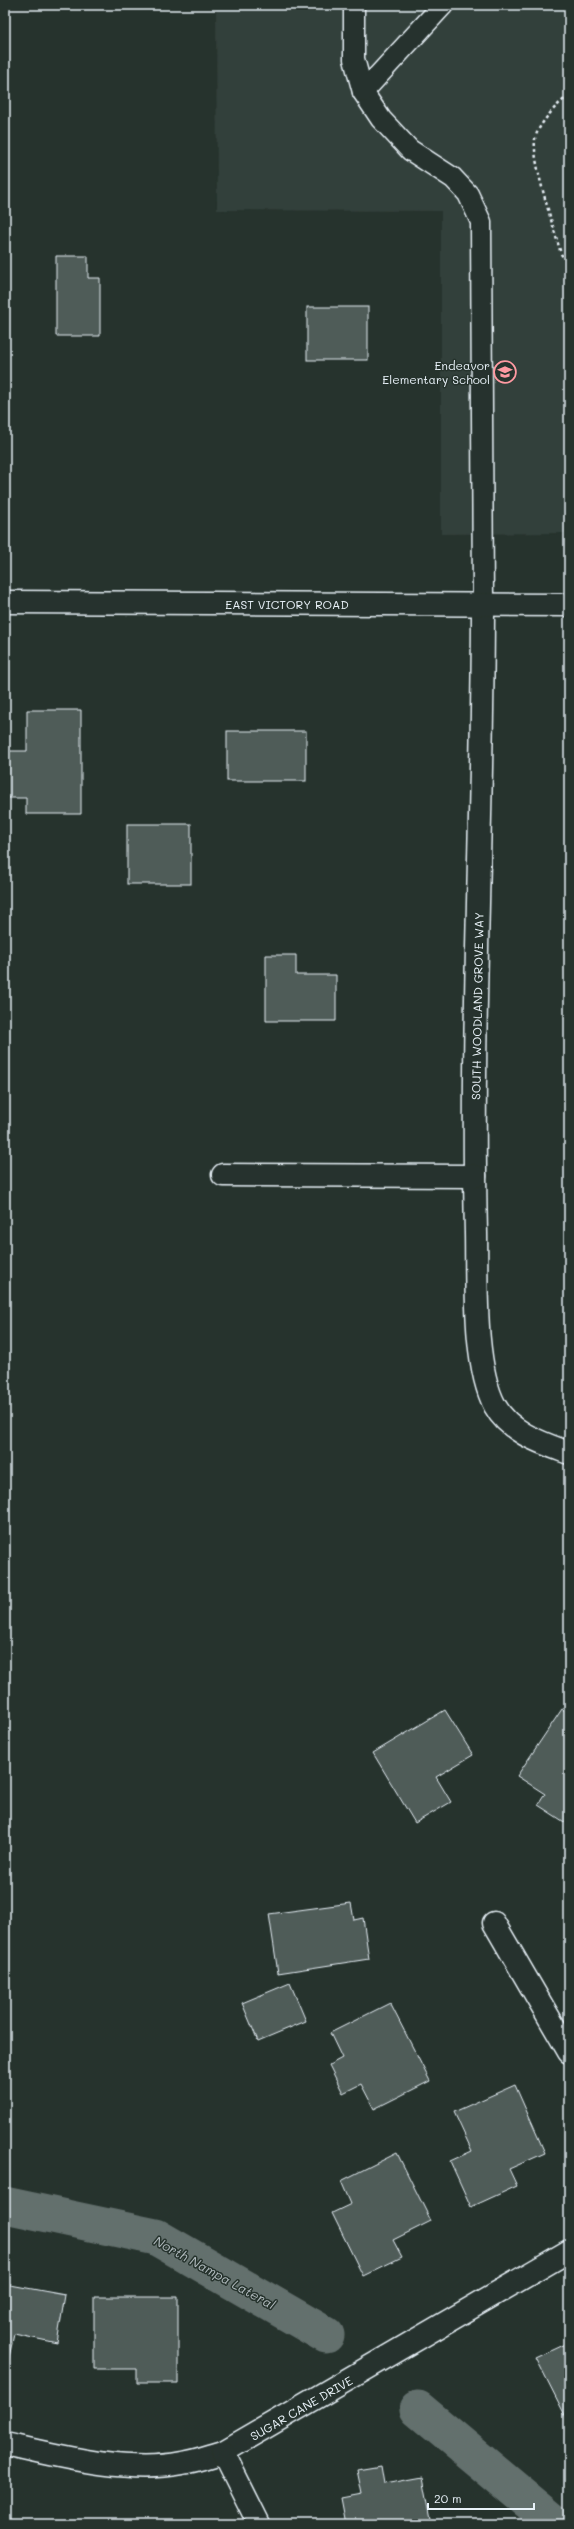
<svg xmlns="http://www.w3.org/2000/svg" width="574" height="2529" viewBox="0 0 574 2529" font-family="Mali,sans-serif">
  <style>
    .built { fill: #333f3a }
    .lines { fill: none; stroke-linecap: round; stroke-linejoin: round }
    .canal { stroke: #636f6d; stroke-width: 37 }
    .building { fill: #505c59; stroke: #e8f1f8 }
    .service-casing { stroke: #e8f1f8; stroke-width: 23 }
    .minor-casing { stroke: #e8f1f8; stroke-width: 25 }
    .tertiary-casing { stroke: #e8f1f8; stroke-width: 25 }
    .path { stroke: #e8f1f8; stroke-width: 2.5; stroke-dasharray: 3 3; stroke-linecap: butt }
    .service { stroke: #26332d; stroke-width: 20 }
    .minor { stroke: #26332d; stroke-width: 22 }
    .tertiary { stroke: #26332d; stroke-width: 22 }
    .labels { text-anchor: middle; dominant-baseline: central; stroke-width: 3; stroke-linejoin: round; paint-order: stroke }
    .poi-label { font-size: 12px; fill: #e8f1f8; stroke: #26332d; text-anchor: end }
    .street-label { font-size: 12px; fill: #e8f1f8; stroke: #26332d }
    .water-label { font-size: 13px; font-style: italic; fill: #b3bdc0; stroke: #26332d }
  </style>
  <rect width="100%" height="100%" fill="#26332d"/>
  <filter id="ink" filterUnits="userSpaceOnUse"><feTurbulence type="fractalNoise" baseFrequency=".025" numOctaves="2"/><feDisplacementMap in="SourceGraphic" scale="8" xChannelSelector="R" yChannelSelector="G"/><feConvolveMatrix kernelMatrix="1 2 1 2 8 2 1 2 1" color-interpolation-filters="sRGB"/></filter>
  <g filter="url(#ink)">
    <path class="built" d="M 216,5 L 569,5 L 569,533 L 441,534 L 441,211 L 217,210 Z"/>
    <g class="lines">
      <g class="canal">
        <path d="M 5,2205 L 156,2237 L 326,2335"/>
        <path d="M 418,2409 L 556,2524"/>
      </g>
    </g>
    <g class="building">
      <path d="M 565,5 L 569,5 L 569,38 L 566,38 Z"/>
      <path d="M 56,256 L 88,256 L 88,278 L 100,278 L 100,336 L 56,336 Z"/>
      <rect x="307" y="307" width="61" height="53"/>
      <path d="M 27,710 L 81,710 L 81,814 L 26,814 L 26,798 L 5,798 L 5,751 L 27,751 Z"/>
      <rect x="227" y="731" width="79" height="50"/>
      <rect x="127" y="824" width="64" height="60"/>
      <path d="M 266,955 L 296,955 L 296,975 L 336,975 L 336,1021 L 266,1021 Z"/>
      <path d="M 562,1709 L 569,1713 L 569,1825 L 538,1805 L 545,1794 L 517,1776 Z"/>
      <path d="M 445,1710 L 473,1755 L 436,1777 L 451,1802 L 415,1823 L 373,1753 Z"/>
      <path d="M 351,1903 L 354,1920 L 363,1918 L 369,1959 L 278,1973 L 269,1914 Z"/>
      <path d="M 290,1983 L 306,2021 L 258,2041 L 242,2003 Z"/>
      <path d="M 390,2003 L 430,2081 L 374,2109 L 361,2084 L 343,2093 L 329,2065 L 342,2058 L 330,2033 Z"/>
      <path d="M 515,2085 L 545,2153 L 509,2169 L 517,2186 L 471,2207 L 450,2161 L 472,2151 L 454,2112 Z"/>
      <path d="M 397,2153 L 431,2221 L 393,2240 L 402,2257 L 363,2276 L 332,2213 L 351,2204 L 341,2181 Z"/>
      <path d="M 5,2284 L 65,2295 L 57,2343 L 14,2334 L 8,2362 L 5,2361 Z"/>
      <path d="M 94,2297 L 178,2297 L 178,2383 L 137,2383 L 137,2369 L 94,2369 Z"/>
      <path d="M 568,2343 L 569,2345 L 569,2423 L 536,2358 Z"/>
      <path d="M 381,2466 L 384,2484 L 423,2477 L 432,2524 L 346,2524 L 341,2498 L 362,2494 L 357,2470 Z"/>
    </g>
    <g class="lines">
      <g class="service-casing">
        <g id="service">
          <path d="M 354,5 L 354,59 L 363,92 L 381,119 L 410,150 L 453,178 L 468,194 L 481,222 L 483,604"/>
          <path d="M 363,92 L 443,5"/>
        </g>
      </g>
      <g class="minor-casing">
        <g id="minor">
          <path d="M 483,604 C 483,814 471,1024 476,1233 C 477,1280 473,1365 495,1406 C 510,1433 542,1443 569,1453"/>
          <path d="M 223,1175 L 475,1176"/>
          <path d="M 494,1923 L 569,2052"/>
          <path d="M 5,2444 C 60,2456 125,2474 182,2463 C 196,2461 209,2456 223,2452 L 569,2251"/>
          <path d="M 223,2452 L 259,2524"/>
        </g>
      </g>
      <g class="tertiary-casing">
        <path id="tertiary" d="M 5,602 L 569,605"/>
      </g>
      <path class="path" d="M 569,96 C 558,102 537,126 535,139 C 532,163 554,228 561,254 L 569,265"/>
      <use href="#service" class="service"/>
      <use href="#minor" class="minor"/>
      <use href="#tertiary" class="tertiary"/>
    </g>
  </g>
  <defs>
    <g id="school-ring" transform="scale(1.15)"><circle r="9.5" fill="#26332d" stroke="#ff9aa2" stroke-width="1.5"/><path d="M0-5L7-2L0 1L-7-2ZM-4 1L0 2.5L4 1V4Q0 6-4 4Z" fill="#ff9aa2"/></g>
  </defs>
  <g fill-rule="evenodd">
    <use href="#school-ring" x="505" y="372"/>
  </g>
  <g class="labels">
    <g class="poi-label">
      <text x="490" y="365">Endeavor<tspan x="490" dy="14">Elementary School</tspan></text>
    </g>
    <g class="street-label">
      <text x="287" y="604">EAST VICTORY ROAD</text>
      <text transform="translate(477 1006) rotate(-89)">SOUTH WOODLAND GROVE WAY</text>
      <text transform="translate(301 2408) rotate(-30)">SUGAR CANE DRIVE</text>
    </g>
    <g class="water-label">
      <text transform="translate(215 2272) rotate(29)">North Nampa Lateral</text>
    </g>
  </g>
  <rect width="574" height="2529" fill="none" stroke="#26332d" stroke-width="20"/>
  <rect x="10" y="10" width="554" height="2509" fill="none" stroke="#e8f1f8" stroke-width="1.5" filter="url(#ink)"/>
  <path d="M428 2503v6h106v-6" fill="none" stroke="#e8f1f8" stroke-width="2"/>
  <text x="434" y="2503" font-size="12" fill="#e8f1f8" stroke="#26332d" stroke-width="3" paint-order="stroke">20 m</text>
</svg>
